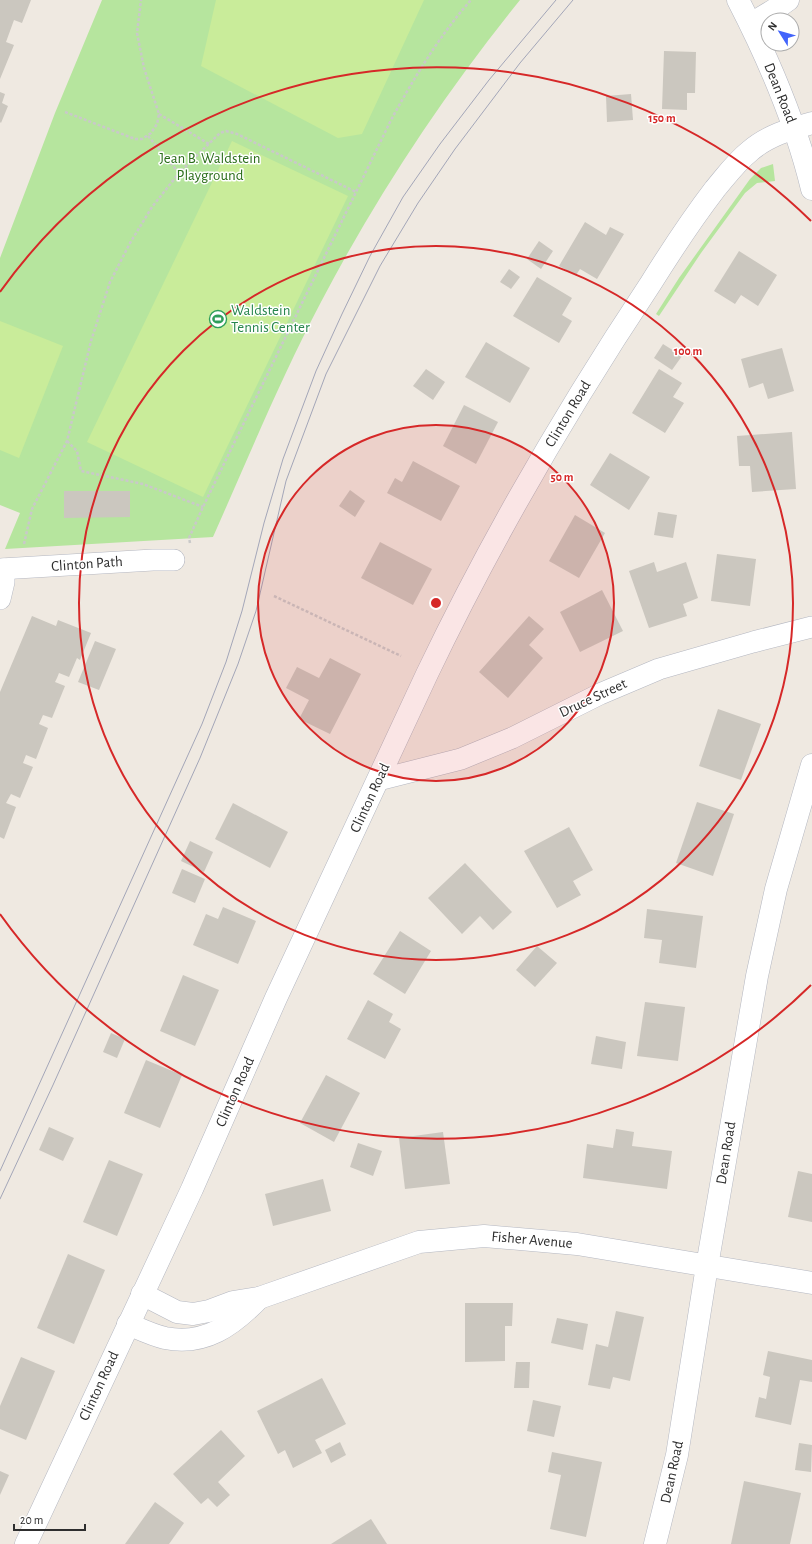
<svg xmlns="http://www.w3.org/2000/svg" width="812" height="1544" viewBox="0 0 812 1544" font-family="'Alegreya Sans',sans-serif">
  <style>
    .green { fill: #b6e59e }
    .pitch { fill: #c9ec9a }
    .building { fill: #cbc7bf }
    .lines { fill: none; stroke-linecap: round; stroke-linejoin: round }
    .street-casing { stroke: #b4b7c1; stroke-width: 22 }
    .secondary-casing { stroke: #b4b7c1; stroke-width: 23 }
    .path { stroke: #c9c9c9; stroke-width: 2.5; stroke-dasharray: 3 2; stroke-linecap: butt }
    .street { stroke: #fff; stroke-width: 21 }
    .secondary { stroke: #fff; stroke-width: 22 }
    .tram { stroke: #a3a6b8; stroke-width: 1 }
    .ring { fill: none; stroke: #d62828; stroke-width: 2 }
    .labels { text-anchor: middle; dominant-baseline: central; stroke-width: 3; stroke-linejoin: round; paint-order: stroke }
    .street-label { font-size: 15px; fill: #2e2e2e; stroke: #fff }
    .park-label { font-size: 15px; fill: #2c6e1b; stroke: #fff }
    .leisure-label { font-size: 15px; fill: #27864d; stroke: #fff; text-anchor: start }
    .centre { fill: #d62828; stroke: #fff; stroke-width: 2 }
    .ring-label { font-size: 12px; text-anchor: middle; font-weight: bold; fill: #d62828; stroke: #fff; stroke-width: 3; stroke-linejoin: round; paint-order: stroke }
  </style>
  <rect width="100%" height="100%" fill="#efe9e1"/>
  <g class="green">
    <path d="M 102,0 L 520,0 C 444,94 377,195 321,302 C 281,378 248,458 213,537 L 5,549 L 20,513 L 0,505 L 0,258 L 55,113 Z"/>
    <path d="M 773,164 L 775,181 L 757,183 L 745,193 L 701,253 L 659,316 L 656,314 L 679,278 L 750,179 L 761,168 Z"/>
  </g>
  <g class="pitch">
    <path d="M 216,0 L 424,0 L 362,134 L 338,138 L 201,66 Z"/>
    <path d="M 232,141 L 348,196 L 203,497 L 87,442 Z"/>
    <path d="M 0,321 L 63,346 L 19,458 L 0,450 Z"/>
  </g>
  <g class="building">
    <path d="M 0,0 L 31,0 L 22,23 L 14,20 L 6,42 L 14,45 L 0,79 Z"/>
    <path d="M 664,51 L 696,52 L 695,93 L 687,93 L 687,110 L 662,109 Z"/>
    <path d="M 0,92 L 5,94 L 2,103 L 8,106 L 1,123 L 0,122 Z"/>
    <path d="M 631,94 L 633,120 L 607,122 L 606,96 Z"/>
    <path d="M 585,222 L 606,235 L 610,227 L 624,234 L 597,279 L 580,269 L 576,275 L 559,266 Z"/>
    <path d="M 539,241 L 553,251 L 541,269 L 527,259 Z"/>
    <path d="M 739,251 L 777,275 L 758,306 L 741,295 L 735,304 L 714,291 Z"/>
    <path d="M 509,269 L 520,277 L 511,289 L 500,282 Z"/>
    <path d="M 537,277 L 572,298 L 562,315 L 572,321 L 559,343 L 513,316 Z"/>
    <path d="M 486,342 L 530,368 L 510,403 L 465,377 Z"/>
    <path d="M 663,344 L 682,356 L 672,370 L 654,358 Z"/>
    <path d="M 782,348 L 794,391 L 768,399 L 763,383 L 749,388 L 741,359 Z"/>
    <path d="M 426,369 L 445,382 L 433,400 L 413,386 Z"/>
    <path d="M 659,369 L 682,383 L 673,397 L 684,403 L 665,433 L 632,413 Z"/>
    <path d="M 464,405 L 498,422 L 476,464 L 443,446 Z"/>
    <path d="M 792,432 L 796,489 L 752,492 L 750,466 L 739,466 L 737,436 Z"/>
    <path d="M 610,453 L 650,477 L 629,510 L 590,485 Z"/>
    <path d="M 413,461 L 460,486 L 441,521 L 387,493 L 395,478 L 402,482 Z"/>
    <path d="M 350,490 L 365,501 L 355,517 L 339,506 Z"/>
    <path d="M 64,491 L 130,491 L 130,517 L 64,518 Z"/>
    <path d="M 658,512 L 677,515 L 673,538 L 654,535 Z"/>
    <path d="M 575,515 L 605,533 L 579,578 L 549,561 Z"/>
    <path d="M 380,542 L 432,569 L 413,605 L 361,578 Z"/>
    <path d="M 717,554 L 756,559 L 750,606 L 711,601 Z"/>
    <path d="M 654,562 L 657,572 L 686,562 L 698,598 L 683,604 L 687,616 L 649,628 L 629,571 Z"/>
    <path d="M 602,590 L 623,631 L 580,652 L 560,612 Z"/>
    <path d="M 32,616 L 56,626 L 58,620 L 91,633 L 80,660 L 77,658 L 69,677 L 59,673 L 57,678 L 55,682 L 65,686 L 52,718 L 43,715 L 39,724 L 48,728 L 36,759 L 26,755 L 23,763 L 33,767 L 20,798 L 11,794 L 6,803 L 16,807 L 4,839 L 0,837 L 0,692 Z"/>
    <path d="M 529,616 L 544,629 L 529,645 L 543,658 L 508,698 L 479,672 Z"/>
    <path d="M 95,641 L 116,649 L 99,690 L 78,682 Z"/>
    <path d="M 330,658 L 361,674 L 330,734 L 299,719 L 309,700 L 286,688 L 297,667 L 319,678 Z"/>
    <path d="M 718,709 L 761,724 L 741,780 L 699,766 Z"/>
    <path d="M 697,802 L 734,814 L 713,876 L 676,863 Z"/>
    <path d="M 233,803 L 288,832 L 270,868 L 215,839 Z"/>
    <path d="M 569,827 L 593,870 L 573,881 L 581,895 L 557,908 L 524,851 Z"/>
    <path d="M 190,841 L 213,852 L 204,872 L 181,861 Z"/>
    <path d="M 465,863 L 512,912 L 493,930 L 480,916 L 462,934 L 428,898 Z"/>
    <path d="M 182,869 L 205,879 L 195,903 L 172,893 Z"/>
    <path d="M 223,907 L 256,921 L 238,964 L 193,945 L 206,914 L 218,919 Z"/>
    <path d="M 647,909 L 703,916 L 696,968 L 659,963 L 662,940 L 644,938 Z"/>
    <path d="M 400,931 L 431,951 L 405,994 L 373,974 Z"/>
    <path d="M 537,946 L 557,963 L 535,987 L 516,970 Z"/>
    <path d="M 183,975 L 219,990 L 195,1046 L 160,1031 Z"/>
    <path d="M 368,1000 L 393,1014 L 389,1022 L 401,1029 L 385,1059 L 347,1039 Z"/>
    <path d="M 645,1002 L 685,1007 L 678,1061 L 637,1056 Z"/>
    <path d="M 111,1033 L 125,1039 L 117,1058 L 103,1052 Z"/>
    <path d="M 596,1036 L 626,1042 L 622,1069 L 591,1064 Z"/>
    <path d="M 146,1060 L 182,1075 L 160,1128 L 124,1113 Z"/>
    <path d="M 326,1075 L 360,1093 L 334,1142 L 300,1123 Z"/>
    <path d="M 49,1127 L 74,1138 L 63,1161 L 39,1150 Z"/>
    <path d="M 616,1129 L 634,1132 L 632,1146 L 672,1151 L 667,1189 L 583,1178 L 587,1144 L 613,1148 Z"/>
    <path d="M 443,1132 L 450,1184 L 405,1189 L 399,1138 Z"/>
    <path d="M 358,1143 L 382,1151 L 373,1176 L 350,1167 Z"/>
    <path d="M 109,1160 L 143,1174 L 117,1236 L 83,1222 Z"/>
    <path d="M 798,1171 L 812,1174 L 812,1222 L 788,1217 Z"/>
    <path d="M 323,1179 L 331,1211 L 273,1226 L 265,1194 Z"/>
    <path d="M 68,1254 L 105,1270 L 74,1344 L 37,1328 Z"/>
    <path d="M 465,1303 L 513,1303 L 512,1326 L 505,1326 L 505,1361 L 465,1362 Z"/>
    <path d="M 616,1311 L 644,1317 L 630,1381 L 613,1377 L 610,1389 L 588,1385 L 596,1344 L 608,1347 Z"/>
    <path d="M 557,1318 L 588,1324 L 583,1350 L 551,1343 Z"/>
    <path d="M 768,1351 L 812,1360 L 812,1382 L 800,1380 L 791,1425 L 755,1417 L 759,1397 L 766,1399 L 770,1377 L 763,1375 Z"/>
    <path d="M 21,1357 L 55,1371 L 26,1440 L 0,1429 L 0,1406 Z"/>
    <path d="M 516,1362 L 530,1362 L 529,1388 L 514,1388 Z"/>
    <path d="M 322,1378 L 346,1424 L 315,1440 L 322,1453 L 293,1468 L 285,1450 L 278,1454 L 257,1411 Z"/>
    <path d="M 533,1400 L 561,1406 L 554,1437 L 527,1431 Z"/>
    <path d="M 221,1430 L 245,1456 L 218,1482 L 230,1495 L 217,1507 L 208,1498 L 201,1504 L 173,1474 Z"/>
    <path d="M 340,1442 L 346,1455 L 331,1463 L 325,1450 Z"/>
    <path d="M 799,1443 L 812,1445 L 811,1472 L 795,1470 Z"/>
    <path d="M 552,1452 L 602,1462 L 586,1537 L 550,1529 L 561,1475 L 548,1472 Z"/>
    <path d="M 0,1471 L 9,1475 L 0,1495 Z"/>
    <path d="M 744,1481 L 801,1493 L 790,1544 L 731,1544 Z"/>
    <path d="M 155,1502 L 184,1523 L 169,1544 L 125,1544 Z"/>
    <path d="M 371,1519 L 387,1544 L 331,1544 Z"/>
  </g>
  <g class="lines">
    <g class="street-casing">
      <g id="street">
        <path d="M 0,569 L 153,560 L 174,560"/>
        <path d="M 0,599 L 4,582 L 4,569"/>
        <path d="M 378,780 L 461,759 L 512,738 L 600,694 L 659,669 L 753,642 L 812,627"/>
      </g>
    </g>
    <g class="secondary-casing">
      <g id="secondary">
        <path d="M 738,0 C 769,60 796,123 812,189"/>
        <path d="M 751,24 L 774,10 L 788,0"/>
        <path d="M 142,1294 L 177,1312 L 193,1314 L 209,1311 L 233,1302 L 259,1298 L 419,1242 L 484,1236 L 577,1244 L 812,1283"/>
        <path d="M 128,1324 C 140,1329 152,1335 165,1338 C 205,1346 233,1325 259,1298"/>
        <path d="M 26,1544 L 192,1189 L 276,998 L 427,674 C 492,538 568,408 651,283 C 671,251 692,219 715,189 C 726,176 736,162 750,151 C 767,136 790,129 812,123"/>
        <path d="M 655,1544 L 677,1455 L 707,1266 L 757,976 L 776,889 L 812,765"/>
      </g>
    </g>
    <g class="path">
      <path d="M 65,112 L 135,139 L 142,139 L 151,133 L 157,124 L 159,114 L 144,68 L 137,33 L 141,0"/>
      <path d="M 159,114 L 209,144"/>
      <path d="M 148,136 L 179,173"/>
      <path d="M 67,441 L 77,451 L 81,471 L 143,484 L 203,507"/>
      <path d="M 190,543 L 189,538 L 203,507 L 391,120 C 414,78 439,36 471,0"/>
      <path d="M 24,544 L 32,509 L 67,441 L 91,341 L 110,282 L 130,243 L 152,207 L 179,173 L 220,133 L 226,131 L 237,134 L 356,192"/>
      <path d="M 274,596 L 401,656"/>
    </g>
    <use href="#street" class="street"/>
    <use href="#secondary" class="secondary"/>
    <g class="tram">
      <path d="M 0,1171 L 202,724 L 226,662 L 242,611 L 264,523 L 283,459 L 316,371 L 342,314 L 370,256 L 403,197 L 440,144 L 489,80 L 556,0"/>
      <path d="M 0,1199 L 53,1085 L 200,758 L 238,664 L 256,611 L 286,481 L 326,374 L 380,266 L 418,203 L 455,149 L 520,63 L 573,0"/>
    </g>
  </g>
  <circle cx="436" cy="603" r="178" fill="#d62828" fill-opacity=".12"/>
  <g class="ring">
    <circle cx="436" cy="603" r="178"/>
    <circle cx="436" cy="603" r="357"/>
    <path d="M811 985A535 535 0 0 1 0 914M0 292A535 535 0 0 1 811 221"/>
  </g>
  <defs>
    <g id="stadium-ring" transform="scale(0.9)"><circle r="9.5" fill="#fff" stroke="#2e9e5b" stroke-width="1.5"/><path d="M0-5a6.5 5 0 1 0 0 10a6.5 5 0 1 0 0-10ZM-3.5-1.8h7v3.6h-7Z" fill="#2e9e5b"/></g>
  </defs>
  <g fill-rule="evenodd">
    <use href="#stadium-ring" x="218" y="319"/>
  </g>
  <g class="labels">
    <g class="street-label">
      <text transform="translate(780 93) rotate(68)">Dean Road</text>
      <text transform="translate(568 414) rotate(-59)">Clinton Road</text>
      <text transform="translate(87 564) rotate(-4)">Clinton Path</text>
      <text transform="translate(593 698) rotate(-25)">Druce Street</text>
      <text transform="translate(370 798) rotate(-65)">Clinton Road</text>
      <text transform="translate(235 1092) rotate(-66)">Clinton Road</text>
      <text transform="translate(726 1153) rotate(-81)">Dean Road</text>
      <text transform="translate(532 1240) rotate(5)">Fisher Avenue</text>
      <text transform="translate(99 1386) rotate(-65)">Clinton Road</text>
      <text transform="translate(672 1472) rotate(-78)">Dean Road</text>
    </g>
    <g class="park-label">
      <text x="210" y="158">Jean B. Waldstein<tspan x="210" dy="17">Playground</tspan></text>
    </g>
    <g class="leisure-label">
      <text x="231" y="310">Waldstein<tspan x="231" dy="17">Tennis Center</tspan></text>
    </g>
  </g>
  <circle cx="436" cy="603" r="6" class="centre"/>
  <g class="ring-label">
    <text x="662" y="122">150 m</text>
    <text x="688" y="355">100 m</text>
    <text x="562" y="481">50 m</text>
  </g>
  <g transform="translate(780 32) rotate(307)"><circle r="19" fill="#ffffff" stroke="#ababab"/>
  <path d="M0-3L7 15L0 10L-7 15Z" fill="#4264fb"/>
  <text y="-6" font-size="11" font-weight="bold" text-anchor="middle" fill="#2e2e2e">N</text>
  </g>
  <path d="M14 1524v6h71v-6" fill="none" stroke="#2e2e2e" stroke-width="2"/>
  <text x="20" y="1524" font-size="12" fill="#2e2e2e" stroke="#ffffff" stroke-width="3" paint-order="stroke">20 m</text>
</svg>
